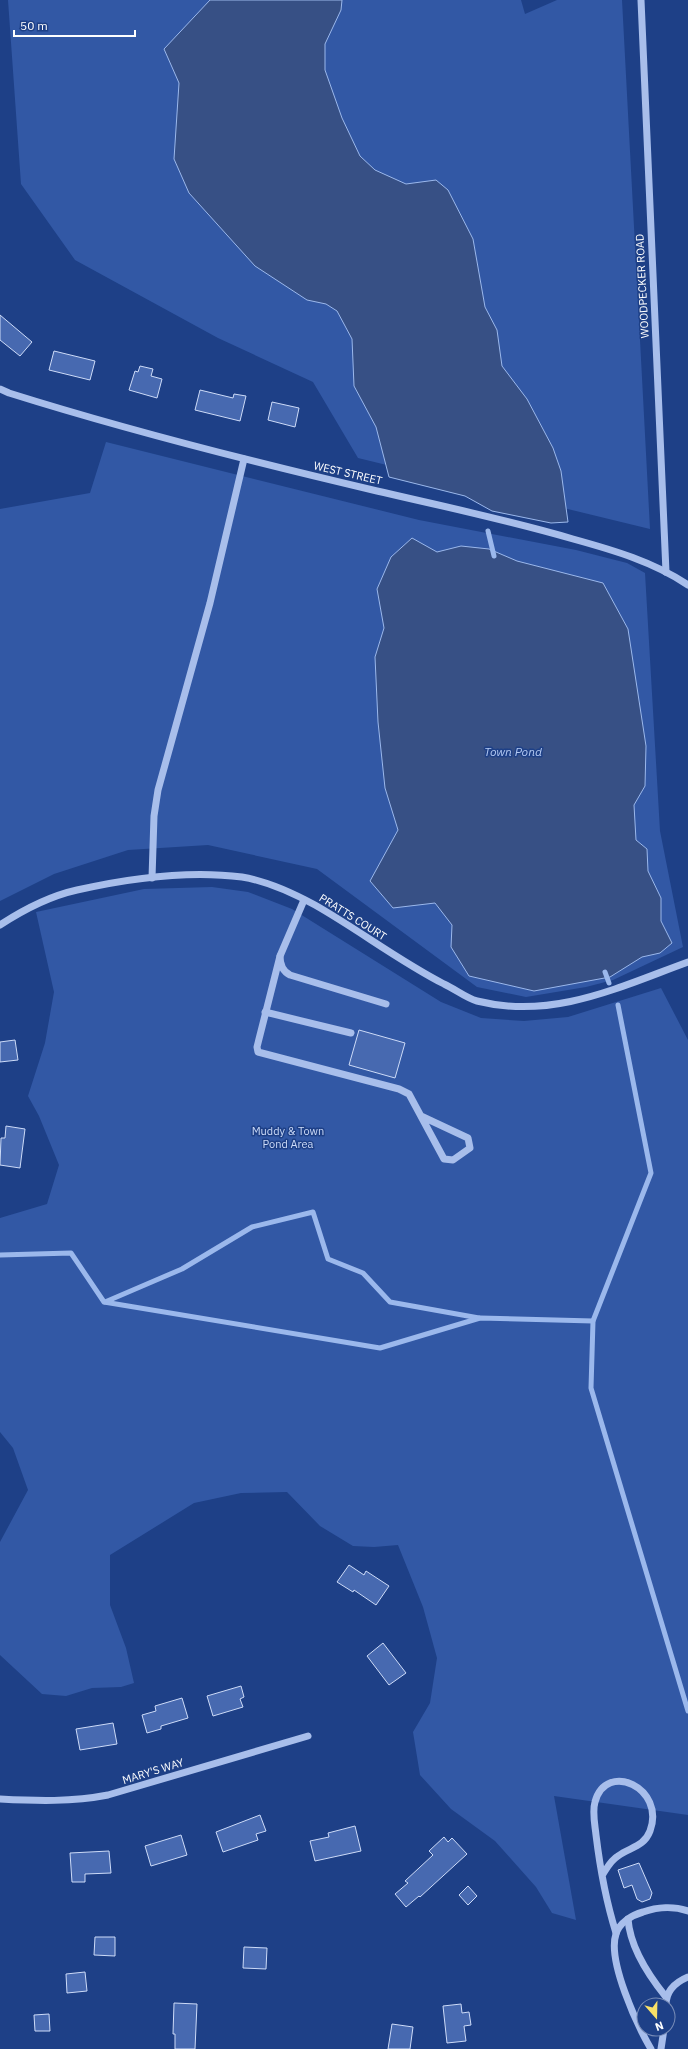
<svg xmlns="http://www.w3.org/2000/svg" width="688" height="2049" viewBox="0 0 688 2049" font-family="'IBM Plex Sans',sans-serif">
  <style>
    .green { fill: #3258a5 }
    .water { fill: #375085; stroke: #9bb8ec }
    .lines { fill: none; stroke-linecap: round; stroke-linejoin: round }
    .stream { stroke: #9bb8ec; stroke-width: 5 }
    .building { fill: #4769b0; stroke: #cddbf8 }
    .minor { stroke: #a8beeb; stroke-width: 7 }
    .labels { text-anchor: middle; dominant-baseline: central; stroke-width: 3; stroke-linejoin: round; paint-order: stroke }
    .street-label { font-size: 11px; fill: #fff; stroke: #1e4087 }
    .park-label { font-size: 11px; fill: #cddbf8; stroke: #1e4087 }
    .water-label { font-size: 12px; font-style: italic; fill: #b3c9f2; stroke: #1e4087 }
  </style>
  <rect width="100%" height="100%" fill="#1e4087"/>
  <g class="green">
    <path d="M 8,0 L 521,0 L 525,14 L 557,0 L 622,0 L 650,529 L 358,458 L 313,382 L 218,338 L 75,260 L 21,184 Z"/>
    <path d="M 106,442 L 419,520 L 576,550 L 627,563 L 645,573 L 660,831 L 683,947 L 613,980 L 586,987 L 526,997 L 477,987 L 317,869 L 208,845 L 128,850 L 54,874 L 0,901 L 0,509 L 90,493 Z"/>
    <path d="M 212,887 L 248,892 L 292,909 L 441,1002 L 481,1018 L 524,1021 L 568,1017 L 661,988 L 688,1040 L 688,1815 L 554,1796 L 576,1920 L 552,1913 L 536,1887 L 495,1841 L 451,1809 L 420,1775 L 413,1732 L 430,1703 L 437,1658 L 423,1607 L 398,1545 L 374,1547 L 353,1546 L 320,1526 L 287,1492 L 241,1493 L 194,1503 L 110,1555 L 110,1605 L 126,1648 L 134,1683 L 121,1687 L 92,1688 L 66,1696 L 42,1694 L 0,1655 L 0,1542 L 28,1490 L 13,1448 L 0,1432 L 0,1218 L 47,1204 L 59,1165 L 39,1116 L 28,1096 L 45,1043 L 54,992 L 36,912 L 144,889 Z"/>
  </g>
  <g class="water">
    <path d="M 210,0 L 342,0 L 341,10 L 325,44 L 325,70 L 342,118 L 360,156 L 375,170 L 406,184 L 436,180 L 448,190 L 473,239 L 485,307 L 497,330 L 502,366 L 527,399 L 553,448 L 561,471 L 568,522 L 551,523 L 492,511 L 465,496 L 389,477 L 376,427 L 354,386 L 352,339 L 337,311 L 326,304 L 307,300 L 255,266 L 189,193 L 174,159 L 179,83 L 164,49 Z"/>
    <path d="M 412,538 L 437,552 L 461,546 L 489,549 L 517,561 L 603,583 L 628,629 L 646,746 L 645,786 L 634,805 L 636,840 L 647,849 L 648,871 L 661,898 L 661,921 L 672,943 L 660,953 L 642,957 L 610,977 L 534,991 L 469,976 L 451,947 L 452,925 L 435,903 L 393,908 L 370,881 L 398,830 L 385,788 L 378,722 L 375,657 L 384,628 L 377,589 L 391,557 Z"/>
  </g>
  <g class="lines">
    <g class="stream">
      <path d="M 488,531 L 494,556"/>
      <path d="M 605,972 L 609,983"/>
      <path d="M 618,1005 L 651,1173 L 593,1321 L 591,1388 L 688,1711"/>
      <path d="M 0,1255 L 71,1253 L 104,1302 L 380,1348 L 480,1318 L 593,1321"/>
      <path d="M 105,1302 L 182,1269 L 252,1227 L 313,1212 L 328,1259 L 363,1273 L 390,1302 L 479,1318"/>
    </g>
  </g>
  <g class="building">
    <path d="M 0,315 L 32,342 L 20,356 L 0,340 Z"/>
    <path d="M 54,351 L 95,361 L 90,380 L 49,370 Z"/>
    <path d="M 140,366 L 153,369 L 151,376 L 162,379 L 157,398 L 129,390 L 135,371 L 138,372 Z"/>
    <path d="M 200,390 L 233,398 L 234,394 L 246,396 L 240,421 L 195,410 Z"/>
    <path d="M 272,402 L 299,408 L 295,427 L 268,420 Z"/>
    <path d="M 359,1030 L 405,1043 L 395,1078 L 349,1065 Z"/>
    <path d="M 15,1040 L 18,1060 L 0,1062 L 0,1042 Z"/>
    <path d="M 6,1126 L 25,1129 L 20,1168 L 0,1165 L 1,1138 L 5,1138 Z"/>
    <path d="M 349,1565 L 364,1575 L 366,1571 L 389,1586 L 376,1605 L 354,1590 L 353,1592 L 337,1582 Z"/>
    <path d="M 383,1643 L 406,1673 L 389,1685 L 367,1656 Z"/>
    <path d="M 241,1686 L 244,1697 L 240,1699 L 243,1707 L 213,1716 L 207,1696 Z"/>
    <path d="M 182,1698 L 188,1718 L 161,1726 L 161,1729 L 147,1733 L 142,1715 L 156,1711 L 155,1706 Z"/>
    <path d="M 113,1723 L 117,1744 L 80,1750 L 76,1729 Z"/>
    <path d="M 260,1815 L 266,1831 L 256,1834 L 258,1840 L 223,1852 L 216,1832 Z"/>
    <path d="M 355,1826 L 361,1851 L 315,1861 L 310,1841 L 329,1837 L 328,1833 Z"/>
    <path d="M 181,1835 L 187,1855 L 151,1866 L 145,1846 Z"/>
    <path d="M 444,1837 L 448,1842 L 452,1838 L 467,1854 L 420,1897 L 419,1896 L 406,1907 L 395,1894 L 408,1883 L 405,1881 L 433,1855 L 429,1851 Z"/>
    <path d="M 109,1851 L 111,1873 L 85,1874 L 85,1882 L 72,1882 L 70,1853 Z"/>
    <path d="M 639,1863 L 652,1893 L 650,1899 L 642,1902 L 637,1899 L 632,1885 L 624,1888 L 618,1870 Z"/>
    <path d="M 468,1886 L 477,1896 L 468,1905 L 459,1895 Z"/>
    <path d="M 95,1937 L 115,1937 L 115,1956 L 94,1955 Z"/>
    <path d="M 244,1947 L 267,1948 L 266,1969 L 243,1968 Z"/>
    <path d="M 85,1972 L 87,1991 L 67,1993 L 66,1974 Z"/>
    <path d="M 174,2003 L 197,2004 L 195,2049 L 175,2049 L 175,2034 L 173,2034 Z"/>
    <path d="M 461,2004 L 462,2013 L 469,2012 L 471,2025 L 464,2026 L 466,2041 L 447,2043 L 443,2006 Z"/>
    <path d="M 49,2014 L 50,2031 L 35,2031 L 34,2015 Z"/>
    <path d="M 392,2024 L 413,2027 L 410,2049 L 388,2049 Z"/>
  </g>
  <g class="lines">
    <g class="minor">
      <path d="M 641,0 L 666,572"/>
      <path d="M 0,389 L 9,393 C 130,431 253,462 377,491 C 442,506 508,520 573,539 C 613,550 654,562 688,585"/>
      <path d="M 152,878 L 154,816 L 158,790 L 210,603 L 244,459"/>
      <path d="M 304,900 L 280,956 C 280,964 282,971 290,975 L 386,1004"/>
      <path d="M 0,925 C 23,910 50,896 77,890 C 130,878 189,870 242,877 C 267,881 293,893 315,905 C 359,930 399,961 444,984 C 455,989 466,998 477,1001 C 553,1020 619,987 688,962"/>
      <path d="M 280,956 L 257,1047 L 258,1052 L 399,1089 L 409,1094 L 444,1159 L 453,1160 L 470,1148 L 468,1138 L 421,1116"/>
      <path d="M 265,1012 L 351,1033"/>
      <path d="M 0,1799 C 37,1801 72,1802 108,1795 L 308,1736"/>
      <path d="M 603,1874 C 607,1868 611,1860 618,1856 C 630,1847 644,1847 650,1831 C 666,1788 606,1760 595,1802 C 592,1812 595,1825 596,1835 C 600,1868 606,1901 616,1933"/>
      <path d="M 628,1919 C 630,1947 649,1976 666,1997"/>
      <path d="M 666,2005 C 666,1991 676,1982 688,1977"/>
      <path d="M 651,2049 C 637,2025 607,1960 616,1934 C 619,1923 632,1915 643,1912 C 657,1907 674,1906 688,1911"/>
      <path d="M 661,2049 L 664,2029"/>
    </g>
  </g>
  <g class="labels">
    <g class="street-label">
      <text transform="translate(642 286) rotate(-93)">WOODPECKER ROAD</text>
      <text transform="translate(348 473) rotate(13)">WEST STREET</text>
      <text transform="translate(353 917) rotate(32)">PRATTS COURT</text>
      <text transform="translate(153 1771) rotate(-17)">MARY'S WAY</text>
    </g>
    <g class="park-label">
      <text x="288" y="1131">Muddy &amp; Town<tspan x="288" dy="13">Pond Area</tspan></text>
    </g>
    <g class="water-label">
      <text x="513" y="751">Town Pond</text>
    </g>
  </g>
  <g transform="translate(656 2017) rotate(160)"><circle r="19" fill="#1e4087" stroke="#788cb7"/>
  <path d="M0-3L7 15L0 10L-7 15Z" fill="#f9e067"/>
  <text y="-6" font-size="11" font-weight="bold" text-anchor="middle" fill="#ffffff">N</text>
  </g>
  <path d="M14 30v6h121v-6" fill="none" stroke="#ffffff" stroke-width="2"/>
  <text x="20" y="30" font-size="12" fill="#ffffff" stroke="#1e4087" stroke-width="3" paint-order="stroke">50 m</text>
</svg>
